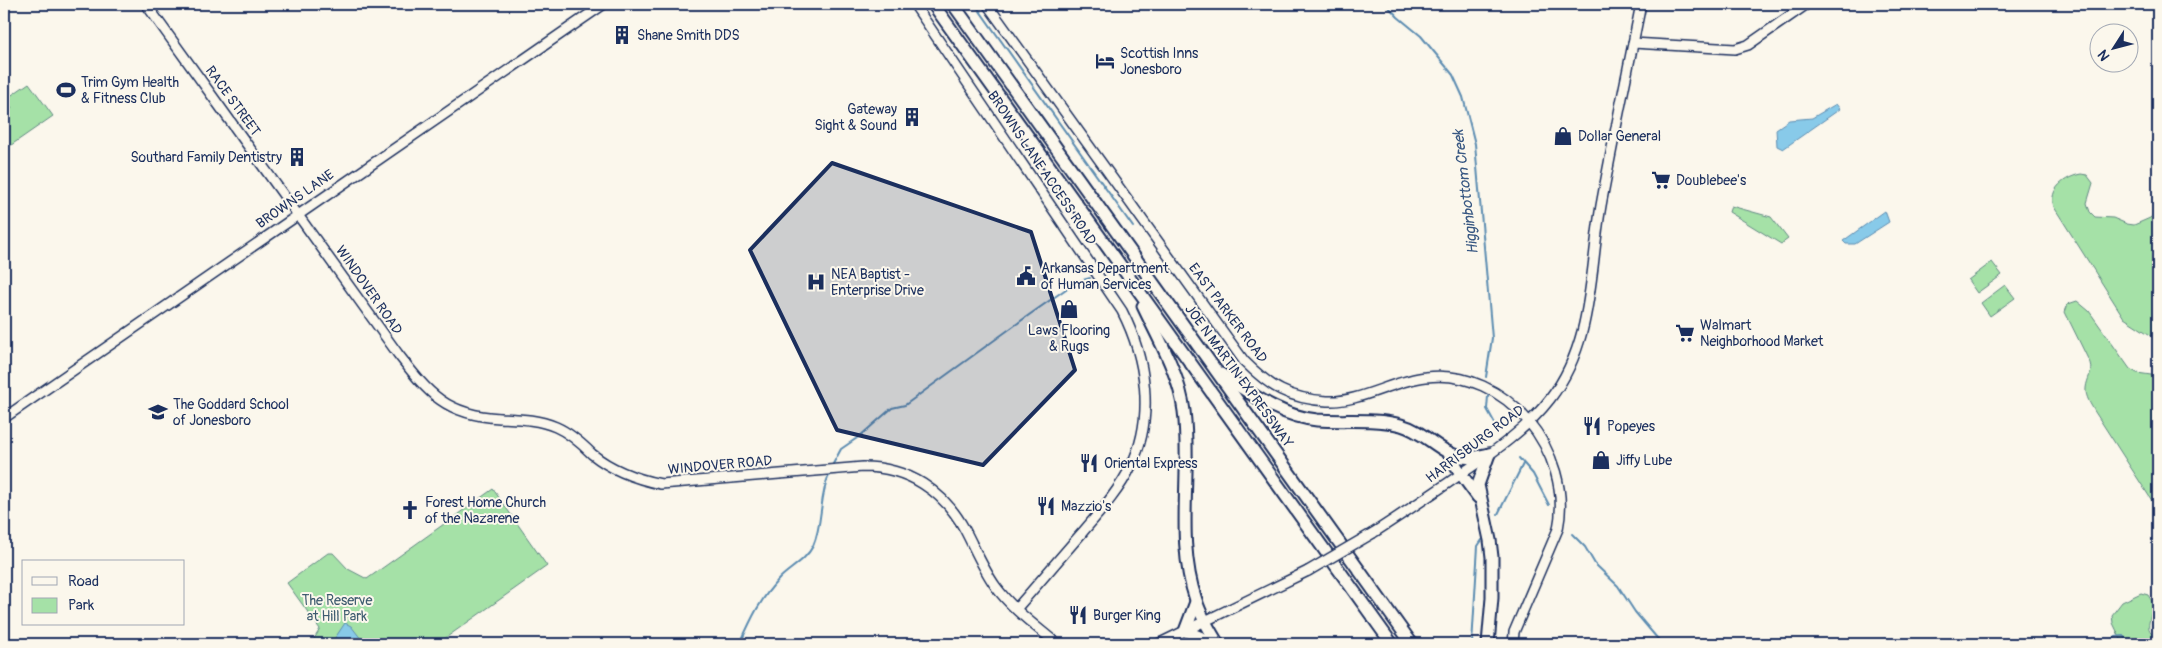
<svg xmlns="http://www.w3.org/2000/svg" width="2162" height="648" viewBox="0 0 2162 648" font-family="Pangolin,sans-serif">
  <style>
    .green { fill: #a5e1a7; stroke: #608882 }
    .water { fill: #88cae9; stroke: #5c8cb1 }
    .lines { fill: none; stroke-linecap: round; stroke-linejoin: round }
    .stream { stroke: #5c8cb1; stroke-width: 2 }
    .secondary-casing { stroke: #1b2f5e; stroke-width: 12 }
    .highway-casing { stroke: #1b2f5e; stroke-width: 15 }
    .secondary { stroke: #fbf7ec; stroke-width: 9 }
    .highway { stroke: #fbf7ec; stroke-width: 11 }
    .secondary-bridge-casing { stroke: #1b2f5e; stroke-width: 12; stroke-linecap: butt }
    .secondary-bridge { stroke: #fbf7ec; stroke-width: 9 }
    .marked { fill: #1b2f5e; fill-opacity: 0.2; stroke: #1b2f5e; stroke-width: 4; stroke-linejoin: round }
    .labels { text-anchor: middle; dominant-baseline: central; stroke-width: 4; stroke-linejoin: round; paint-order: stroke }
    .poi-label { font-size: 14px; fill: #1b2f5e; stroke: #fbf7ec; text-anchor: start }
    .street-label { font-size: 14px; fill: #1b2f5e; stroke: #fbf7ec }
    .park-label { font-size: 14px; fill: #3e5c70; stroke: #fbf7ec }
    .water-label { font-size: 15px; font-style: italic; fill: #365681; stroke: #fbf7ec }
  </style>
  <rect width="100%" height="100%" fill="#fbf7ec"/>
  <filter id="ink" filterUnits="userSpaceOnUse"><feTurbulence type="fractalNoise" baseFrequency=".02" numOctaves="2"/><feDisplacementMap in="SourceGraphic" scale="10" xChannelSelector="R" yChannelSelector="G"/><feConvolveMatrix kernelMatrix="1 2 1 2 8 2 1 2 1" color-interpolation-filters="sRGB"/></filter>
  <g filter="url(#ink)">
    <g class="green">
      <path d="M 29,83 L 53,116 L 4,150 L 4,114 L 12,108 L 6,99 Z"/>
      <path d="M 2081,174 L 2087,175 L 2093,183 L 2087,203 L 2090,212 L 2095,217 L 2113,218 L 2127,224 L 2134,225 L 2150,218 L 2158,211 L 2158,340 L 2124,318 L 2054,207 C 2048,189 2065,177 2081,174 Z"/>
      <path d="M 1731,206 L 1771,217 L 1788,239 L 1781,244 L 1729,212 Z"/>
      <path d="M 1992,262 L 2002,275 L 1977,293 L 1968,280 Z"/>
      <path d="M 2005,285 L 2015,298 L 1990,316 L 1981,303 Z"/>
      <path d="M 2077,301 L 2089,311 L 2130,369 L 2137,373 L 2158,376 L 2158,510 L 2095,412 C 2091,405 2085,396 2086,388 C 2087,378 2093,373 2090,363 L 2065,312 L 2068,304 Z"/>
      <path d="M 493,489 L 547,566 L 437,644 L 311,644 L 320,629 L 287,583 L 328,553 L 333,553 L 348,569 L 367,579 Z"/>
      <path d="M 2141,593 L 2148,595 L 2153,603 C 2154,615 2140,631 2158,636 L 2158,644 L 2123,644 L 2113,623 L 2112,615 L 2122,602 Z"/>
    </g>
    <g class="water">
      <path d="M 1836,104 L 1840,109 L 1783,149 L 1777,146 L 1776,129 L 1789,120 L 1812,118 Z"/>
      <path d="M 1885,211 L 1889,222 L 1855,244 L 1846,244 L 1843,241 Z"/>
      <path d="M 345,623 L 351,626 L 365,644 L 331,644 Z"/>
    </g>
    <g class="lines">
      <g class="stream">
        <path d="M 975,4 L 1133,227"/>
        <path d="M 1386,4 L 1398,17 L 1421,36 L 1453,75 L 1463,97 L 1475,144 L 1492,338 L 1486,377"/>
        <path d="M 1488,396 L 1487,409 L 1498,429"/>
        <path d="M 1519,458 L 1533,474 L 1549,505"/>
        <path d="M 833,464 L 841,449 L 860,436 L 892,408 L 905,405 L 1029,315 L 1076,282 L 1090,278"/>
        <path d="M 1498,514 L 1523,464"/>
        <path d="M 1572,534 L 1585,547 L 1595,564 L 1618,586 L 1635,612 L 1662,644"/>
        <path d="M 740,644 C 751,619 760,599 780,578 C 790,568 806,560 813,546 C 823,524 819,497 829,475"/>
        <path d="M 1472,644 L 1478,546 L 1482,540"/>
        <path d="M 2106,644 L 2116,637 L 2123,636 L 2131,644"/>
      </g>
      <g class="secondary-casing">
        <g id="secondary">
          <path d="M 146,4 L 398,354 C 429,394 446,415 500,418 C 519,419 537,419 556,427 C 570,433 581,443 592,454 C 613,471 636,479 661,484 L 863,467 C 908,467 944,491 965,530 C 975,549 983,569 996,587 C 1013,610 1036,626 1057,644"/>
          <path d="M 914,4 L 1122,311 C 1146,358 1155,417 1131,466 C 1119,491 1099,513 1081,534 C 1059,559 1038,584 1016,609"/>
          <path d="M 987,4 L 1244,361 C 1270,387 1289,399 1327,401 C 1359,403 1394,380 1426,377 C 1506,367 1574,453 1558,529 L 1514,632 L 1513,644"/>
          <path d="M 1633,43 L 1735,49 L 1748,45 L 1807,4"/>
          <path d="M 4,418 L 604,4"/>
          <path d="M 1373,533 C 1398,517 1423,500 1448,483 C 1484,458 1523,434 1550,399 C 1595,341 1589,269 1602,200 C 1614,135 1628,69 1641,4"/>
          <path d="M 1158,644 L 1308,571"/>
        </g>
      </g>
      <g class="highway-casing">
        <g id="highway">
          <path d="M 933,4 L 1392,644"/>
          <path d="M 953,4 L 1412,644"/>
          <path d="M 1143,306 C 1159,340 1179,373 1184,411 C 1192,474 1175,539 1196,600 C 1200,615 1210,631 1218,644"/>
          <path d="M 1221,374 C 1252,394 1279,416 1317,420 C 1345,422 1374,418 1401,425 C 1424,431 1441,454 1462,457 C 1471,459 1480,456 1489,454"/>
          <path d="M 1448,452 L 1461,474 L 1478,497"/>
          <path d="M 1196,602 L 1185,631 L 1217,644"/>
          <path d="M 1488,644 L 1492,598 L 1492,557 L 1490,540 L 1478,485 L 1489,454"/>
        </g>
      </g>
      <use href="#secondary" class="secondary"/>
      <use href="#highway" class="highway"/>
      <g class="secondary-bridge-casing">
        <path id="secondary-bridge" d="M 1308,571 L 1373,533"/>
      </g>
      <use href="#secondary-bridge" class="secondary-bridge"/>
    </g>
  </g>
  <path class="marked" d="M 832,163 L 1031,232 L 1075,370 L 983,465 L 837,430 L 750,250 Z"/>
  <defs>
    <g id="building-bare" transform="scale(1.5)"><path d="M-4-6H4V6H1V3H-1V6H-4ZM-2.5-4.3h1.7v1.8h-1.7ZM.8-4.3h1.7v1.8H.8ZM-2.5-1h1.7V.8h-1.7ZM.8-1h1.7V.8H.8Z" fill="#1b2f5e" stroke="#fbf7ec" stroke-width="2.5" paint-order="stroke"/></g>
    <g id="hotel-bare" transform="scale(1.5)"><path d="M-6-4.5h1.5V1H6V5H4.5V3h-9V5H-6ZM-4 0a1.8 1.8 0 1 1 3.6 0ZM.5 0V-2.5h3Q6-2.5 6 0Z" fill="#1b2f5e" stroke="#fbf7ec" stroke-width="2.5" paint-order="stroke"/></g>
    <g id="stadium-bare" transform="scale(1.5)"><path d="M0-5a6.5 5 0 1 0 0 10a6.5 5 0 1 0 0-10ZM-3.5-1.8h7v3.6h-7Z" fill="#1b2f5e" stroke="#fbf7ec" stroke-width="2.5" paint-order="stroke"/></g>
    <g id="shop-bare" transform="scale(1.5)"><path d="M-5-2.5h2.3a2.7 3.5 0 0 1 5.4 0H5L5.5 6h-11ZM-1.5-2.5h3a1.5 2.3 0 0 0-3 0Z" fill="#1b2f5e" stroke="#fbf7ec" stroke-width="2.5" paint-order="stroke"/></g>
    <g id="supermarket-bare" transform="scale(1.5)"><path d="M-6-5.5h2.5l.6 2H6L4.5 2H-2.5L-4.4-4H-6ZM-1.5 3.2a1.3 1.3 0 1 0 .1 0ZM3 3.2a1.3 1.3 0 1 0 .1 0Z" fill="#1b2f5e" stroke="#fbf7ec" stroke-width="2.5" paint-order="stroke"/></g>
    <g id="civic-bare" transform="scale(1.5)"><path d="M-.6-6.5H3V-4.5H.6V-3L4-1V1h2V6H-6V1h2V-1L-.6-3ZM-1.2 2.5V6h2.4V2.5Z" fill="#1b2f5e" stroke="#fbf7ec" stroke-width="2.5" paint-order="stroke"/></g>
    <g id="hospital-bare" transform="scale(1.5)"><path d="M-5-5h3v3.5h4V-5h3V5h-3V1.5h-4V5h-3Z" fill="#1b2f5e" stroke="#fbf7ec" stroke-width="2.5" paint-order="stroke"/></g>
    <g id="school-bare" transform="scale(1.5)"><path d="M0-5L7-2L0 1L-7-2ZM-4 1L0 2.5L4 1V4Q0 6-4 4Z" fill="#1b2f5e" stroke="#fbf7ec" stroke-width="2.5" paint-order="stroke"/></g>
    <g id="restaurant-bare" transform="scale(1.5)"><path d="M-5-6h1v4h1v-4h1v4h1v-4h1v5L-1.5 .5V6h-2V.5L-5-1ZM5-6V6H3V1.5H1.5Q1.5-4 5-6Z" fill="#1b2f5e" stroke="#fbf7ec" stroke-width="2.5" paint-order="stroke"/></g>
    <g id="church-bare" transform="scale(1.5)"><path d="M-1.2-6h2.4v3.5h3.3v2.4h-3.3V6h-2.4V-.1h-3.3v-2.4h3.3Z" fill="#1b2f5e" stroke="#fbf7ec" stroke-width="2.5" paint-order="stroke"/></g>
  </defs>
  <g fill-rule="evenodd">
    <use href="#building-bare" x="622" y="35"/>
    <use href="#hotel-bare" x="1105" y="61"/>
    <use href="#stadium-bare" x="66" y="90"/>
    <use href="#building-bare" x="912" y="117"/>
    <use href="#shop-bare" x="1563" y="136"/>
    <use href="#building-bare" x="297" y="157"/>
    <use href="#supermarket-bare" x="1661" y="180"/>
    <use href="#civic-bare" x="1026" y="276"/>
    <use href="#hospital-bare" x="816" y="282"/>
    <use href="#shop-bare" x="1069" y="309"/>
    <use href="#supermarket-bare" x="1685" y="333"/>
    <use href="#school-bare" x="158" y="412"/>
    <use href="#restaurant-bare" x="1592" y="426"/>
    <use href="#shop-bare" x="1601" y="460"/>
    <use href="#restaurant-bare" x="1089" y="463"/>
    <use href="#restaurant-bare" x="1046" y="506"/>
    <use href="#church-bare" x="410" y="510"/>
    <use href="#restaurant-bare" x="1078" y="615"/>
  </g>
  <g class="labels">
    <g class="poi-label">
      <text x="637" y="35">Shane Smith DDS</text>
      <text x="1120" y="53">Scottish Inns<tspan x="1120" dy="16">Jonesboro</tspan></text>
      <text x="81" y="82">Trim Gym Health<tspan x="81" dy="16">&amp; Fitness Club</tspan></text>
      <text x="897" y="109" text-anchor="end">Gateway<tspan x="897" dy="16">Sight &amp; Sound</tspan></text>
      <text x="1578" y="136">Dollar General</text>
      <text x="282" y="157" text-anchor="end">Southard Family Dentistry</text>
      <text x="1676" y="180">Doublebee's</text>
      <text x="1041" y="268">Arkansas Department<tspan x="1041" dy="16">of Human Services</tspan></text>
      <text x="831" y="274">NEA Baptist -<tspan x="831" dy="16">Enterprise Drive</tspan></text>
      <text x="1700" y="325">Walmart<tspan x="1700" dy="16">Neighborhood Market</tspan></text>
      <text x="1069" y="330" text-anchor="middle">Laws Flooring<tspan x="1069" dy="16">&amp; Rugs</tspan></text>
      <text x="173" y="404">The Goddard School<tspan x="173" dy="16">of Jonesboro</tspan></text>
      <text x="1607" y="426">Popeyes</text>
      <text x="1616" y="460">Jiffy Lube</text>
      <text x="1104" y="463">Oriental Express</text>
      <text x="425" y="502">Forest Home Church<tspan x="425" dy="16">of the Nazarene</tspan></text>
      <text x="1061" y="506">Mazzio's</text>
      <text x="1093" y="615">Burger King</text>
    </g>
    <g class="street-label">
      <text transform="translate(233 101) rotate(54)">RACE STREET</text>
      <text transform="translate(1042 168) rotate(56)">BROWNS LANE ACCESS ROAD</text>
      <text transform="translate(295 199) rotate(-35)">BROWNS LANE</text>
      <text transform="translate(369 290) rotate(55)">WINDOVER ROAD</text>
      <text transform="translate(1228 313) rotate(53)">EAST PARKER ROAD</text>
      <text transform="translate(1239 376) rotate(54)">JOE N MARTIN EXPRESSWAY</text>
      <text transform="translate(1475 444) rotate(-37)">HARRISBURG ROAD</text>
      <text transform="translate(720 465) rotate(-5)">WINDOVER ROAD</text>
    </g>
    <g class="park-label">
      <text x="337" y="600">The Reserve<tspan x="337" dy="16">at Hill Park</tspan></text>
    </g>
    <g class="water-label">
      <text transform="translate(1466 192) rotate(-97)">Higginbottom Creek</text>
    </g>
  </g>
  <rect width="2162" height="648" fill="none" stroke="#fbf7ec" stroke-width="20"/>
  <rect x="10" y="10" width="2142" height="628" fill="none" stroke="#1b2f5e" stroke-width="2" filter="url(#ink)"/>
  <rect x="22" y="560" width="162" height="65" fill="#fbf7ec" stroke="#a1a7b3"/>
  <rect x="32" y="577" width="25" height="8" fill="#fbf7ec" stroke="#a1a7b3"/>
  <text x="68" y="586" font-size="15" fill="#1b2f5e">Road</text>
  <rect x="32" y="598" width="25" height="15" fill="#a5e1a7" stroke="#a1a7b3"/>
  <text x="68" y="610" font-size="15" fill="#1b2f5e">Park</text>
  <g transform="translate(2114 48) rotate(234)"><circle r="24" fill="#fbf7ec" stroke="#a1a7b3"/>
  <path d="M0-4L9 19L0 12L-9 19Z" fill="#1b2f5e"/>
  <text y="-8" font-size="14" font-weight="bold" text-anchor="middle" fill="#1b2f5e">N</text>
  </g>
</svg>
